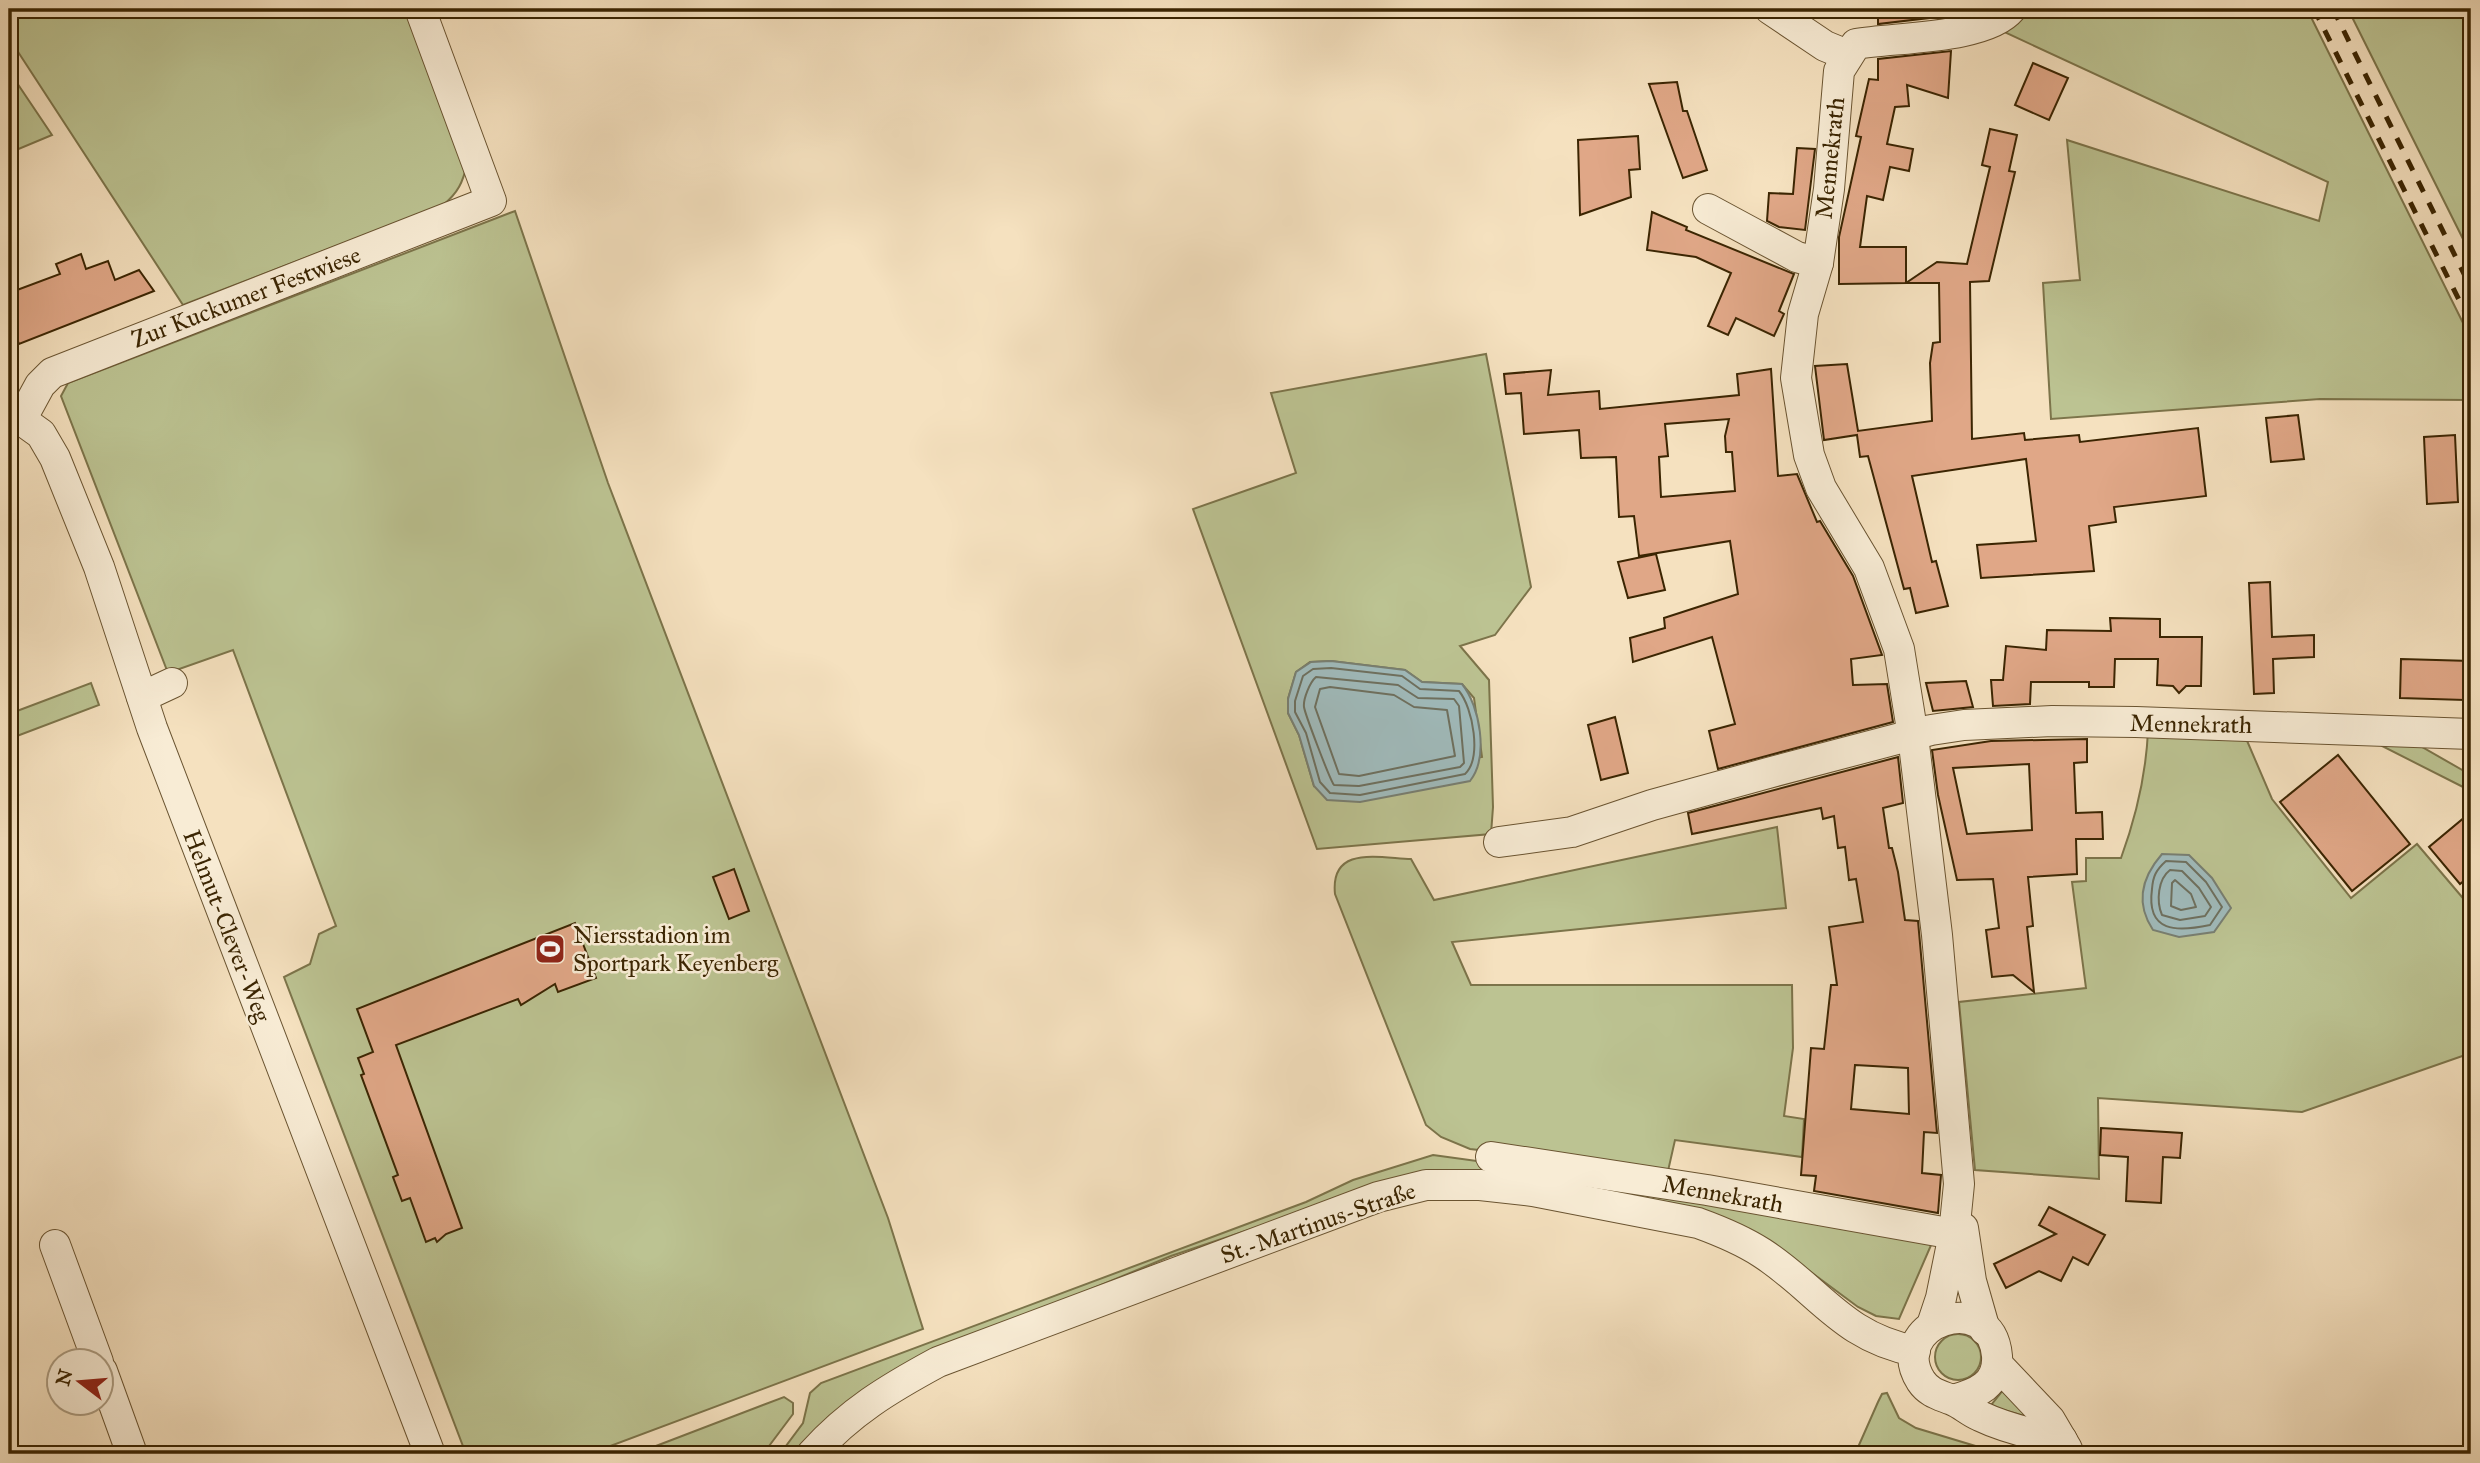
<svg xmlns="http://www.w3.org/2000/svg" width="2480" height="1463" viewBox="0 0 2480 1463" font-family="'IM FELL Great Primer',serif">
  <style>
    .green { fill: #bcc392; stroke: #7c744a; stroke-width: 2; fill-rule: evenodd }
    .water { fill: #a0bbbc; stroke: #787f72; stroke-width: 2 }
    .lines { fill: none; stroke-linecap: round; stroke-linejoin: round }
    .shore { stroke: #6e705f; stroke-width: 2 }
    .building { fill: #e0a787; stroke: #3b2502; stroke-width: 2; fill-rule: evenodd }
    .minor-casing { stroke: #6a5431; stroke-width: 32 }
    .minor { stroke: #f8ecd5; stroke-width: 30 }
    .rail { stroke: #3b2502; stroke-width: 5; stroke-dasharray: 12 12; stroke-linecap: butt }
    .labels { text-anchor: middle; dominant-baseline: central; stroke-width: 5; stroke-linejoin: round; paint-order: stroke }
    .street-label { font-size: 24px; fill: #3b2502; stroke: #f8ecd5 }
    .poi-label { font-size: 24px; fill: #3b2502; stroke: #f8ecd5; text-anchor: start }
  </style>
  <rect width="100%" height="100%" fill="#f5e1bf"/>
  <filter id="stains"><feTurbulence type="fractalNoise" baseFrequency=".00286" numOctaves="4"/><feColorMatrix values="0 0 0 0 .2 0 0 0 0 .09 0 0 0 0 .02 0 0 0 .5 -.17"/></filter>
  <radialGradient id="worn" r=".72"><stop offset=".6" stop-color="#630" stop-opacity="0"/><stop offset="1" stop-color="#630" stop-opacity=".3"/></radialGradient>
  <g class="green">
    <path d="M 9,9 L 408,9 L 467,164 C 463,182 458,193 443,205 L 183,305 L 9,38 Z"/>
    <path d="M 2022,9 L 2307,9 L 2471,339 L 2471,400 L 2320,399 L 2051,419 L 2043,283 L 2080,280 L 2067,140 L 2319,221 L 2328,182 L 2000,30 Z"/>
    <path d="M 2348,9 L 2471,9 L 2471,255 Z"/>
    <path d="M 9,71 L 52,135 L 9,153 Z"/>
    <path d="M 515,211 L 608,483 L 888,1218 L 923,1329 L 589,1454 L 466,1454 L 284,977 L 310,964 L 319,934 L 336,926 L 233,650 L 168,673 L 61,396 L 68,383 Z"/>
    <path d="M 1486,354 L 1531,587 L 1495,635 L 1460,646 L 1489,680 L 1493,807 L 1491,834 L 1317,849 L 1193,509 L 1296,473 L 1271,393 ZM 1331,661 L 1405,670 L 1422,682 L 1462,684 L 1474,698 L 1482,757 L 1314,786 L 1299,735 L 1288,713 L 1288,699 L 1296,672 L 1310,662 Z"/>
    <path d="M 91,683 L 99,705 L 9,739 L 9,714 Z"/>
    <path d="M 2148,731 L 2245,736 L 2272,799 L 2351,898 L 2417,844 L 2462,897 L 2471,890 L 2471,1053 L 2302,1112 L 2098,1098 L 2099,1179 L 1975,1170 L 1959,1002 L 2086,988 L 2072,882 L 2086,881 L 2086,858 L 2121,858 C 2136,817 2146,774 2148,731 Z"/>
    <path d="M 2384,738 L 2408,739 L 2471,775 L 2471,791 L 2382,746 Z"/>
    <path d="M 1777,827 L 1786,908 L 1452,942 L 1471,985 L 1792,985 L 1793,1048 L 1784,1116 L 1804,1119 L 1802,1157 L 1675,1140 L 1668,1171 L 1470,1149 L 1441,1137 L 1426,1125 L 1335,894 C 1330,845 1379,858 1411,859 L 1434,900 Z"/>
    <path d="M 1433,1155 L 1600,1178 L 1935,1236 L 1899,1319 L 1876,1316 L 1858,1307 L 1773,1244 L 1582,1188 L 1326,1204 L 1171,1256 L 985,1333 L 799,1454 L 780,1454 L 803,1423 L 810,1393 L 821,1383 L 1306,1202 L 1353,1180 Z"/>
    <circle cx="1958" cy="1357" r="23"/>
    <path d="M 2004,1389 L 2035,1419 L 1993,1407 L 1992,1404 Z"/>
    <path d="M 1887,1393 L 1899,1418 L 1916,1428 L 2002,1454 L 1855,1454 L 1878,1402 L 1882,1394 Z"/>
    <path d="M 784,1397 L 793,1403 L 793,1414 L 763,1454 L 635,1454 Z"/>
  </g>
  <g class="water">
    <path d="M 1331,661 L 1405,670 L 1422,682 L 1462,684 C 1480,706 1489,757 1470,781 L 1360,802 L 1327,800 L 1314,786 L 1299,735 L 1288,713 L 1288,699 L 1296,672 L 1311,662 Z"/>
    <path d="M 2162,854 L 2189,855 L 2212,878 L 2231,908 L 2214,932 L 2179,937 L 2153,930 C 2135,903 2142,877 2162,854 Z"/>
  </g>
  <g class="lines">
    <g class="shore">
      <path d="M 1331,668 L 1402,676 L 1420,689 L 1459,691 C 1473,708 1482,758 1465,774 L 1360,795 L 1330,793 L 1320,782 L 1306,733 L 1295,712 L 1295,701 L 1303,676 L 1313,669 Z"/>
      <path d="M 1316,677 L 1398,685 L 1418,698 L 1454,699 L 1459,706 L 1464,763 L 1460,767 L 1359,786 L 1334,785 C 1330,780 1305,714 1304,707 C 1303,699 1310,682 1316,677 Z"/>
      <path d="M 1330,687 L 1394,695 L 1414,707 L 1447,710 L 1455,756 L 1359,776 L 1339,774 L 1315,707 L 1320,689 Z"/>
      <path d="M 2166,861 L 2186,862 L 2206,882 L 2222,907 L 2210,925 C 2177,932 2146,933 2152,889 C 2153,876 2156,870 2166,861 Z"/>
      <path d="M 2170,870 L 2182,871 L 2199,888 L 2211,907 L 2205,916 L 2180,920 L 2162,915 C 2156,901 2158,879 2170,870 Z"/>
      <path d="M 2175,880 L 2191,894 L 2196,907 L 2181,910 L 2171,906 L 2172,883 Z"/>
    </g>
  </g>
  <g class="building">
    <path d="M 1878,9 L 1954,9 L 1954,15 L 1878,24 Z"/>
    <path d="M 1951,51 L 1948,98 L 1907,85 L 1909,106 L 1895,107 L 1887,144 L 1913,149 L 1909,171 L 1890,167 L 1883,200 L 1867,196 L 1860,247 L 1906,247 L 1906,283 L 1839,284 L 1839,237 L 1861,137 L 1856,136 L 1869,79 L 1878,80 L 1878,59 Z"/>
    <path d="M 2033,63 L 2068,78 L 2049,120 L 2015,105 Z"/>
    <path d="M 1677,82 L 1683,111 L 1687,111 L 1707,170 L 1683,178 L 1649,84 Z"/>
    <path d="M 1990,129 L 2017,135 L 2009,171 L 2015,172 L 1989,281 L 1970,282 L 1972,439 L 2024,433 L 2025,440 L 2079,435 L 2080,442 L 2198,428 L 2206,496 L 2114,507 L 2116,522 L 2089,526 L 2094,571 L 1981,578 L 1977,545 L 2036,541 L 2026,459 L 1912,476 L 1932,562 L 1936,561 L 1948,606 L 1916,613 L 1910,588 L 1904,589 L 1868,456 L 1860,457 L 1857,435 L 1824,440 L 1815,366 L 1847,364 L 1858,431 L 1932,421 L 1930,363 L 1933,343 L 1940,342 L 1939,283 L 1906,283 L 1937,262 L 1967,264 L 1990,167 L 1982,165 Z"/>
    <path d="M 1638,136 L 1640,169 L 1629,170 L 1631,197 L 1580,215 L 1578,140 Z"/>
    <path d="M 1797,148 L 1815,149 L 1805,230 L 1779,227 L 1767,221 L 1769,193 L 1793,194 Z"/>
    <path d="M 1652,212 L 1687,227 L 1686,230 L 1794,274 L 1779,311 L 1784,314 L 1774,336 L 1736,318 L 1728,335 L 1708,326 L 1731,273 L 1696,257 L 1647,250 Z"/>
    <path d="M 81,254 L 86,269 L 108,261 L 115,280 L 139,270 L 154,291 L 19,344 L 9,318 L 9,293 L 60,274 L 56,264 Z"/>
    <path d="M 1771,369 L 1778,476 L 1797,474 L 1817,522 L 1820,521 L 1853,576 L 1882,655 L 1851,659 L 1853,685 L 1887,684 L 1893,722 L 1718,769 L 1709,731 L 1735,724 L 1712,637 L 1633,662 L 1630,638 L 1665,628 L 1664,618 L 1738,594 L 1730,541 L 1639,556 L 1634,516 L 1619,517 L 1616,457 L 1581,458 L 1579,430 L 1524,434 L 1521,393 L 1506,394 L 1504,374 L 1551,370 L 1548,395 L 1599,391 L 1600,409 L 1739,395 L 1737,374 ZM 1729,419 L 1725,436 L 1726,452 L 1732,452 L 1735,491 L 1661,497 L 1659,457 L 1668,456 L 1665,424 Z"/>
    <path d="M 2298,415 L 2304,459 L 2271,462 L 2266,418 Z"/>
    <path d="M 2455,435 L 2458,502 L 2427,504 L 2424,437 Z"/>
    <path d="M 1656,554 L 1665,590 L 1628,598 L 1618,562 Z"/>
    <path d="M 2270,582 L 2272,637 L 2314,635 L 2314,657 L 2273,659 L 2274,693 L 2254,694 L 2249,583 Z"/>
    <path d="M 2110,618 L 2160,619 L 2160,637 L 2202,637 L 2201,686 L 2186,686 L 2179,693 L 2173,686 L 2157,685 L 2158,659 L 2115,659 L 2114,687 L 2089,687 L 2089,682 L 2031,682 L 2030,704 L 1993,706 L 1991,680 L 2003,680 L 2006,646 L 2046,650 L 2047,630 L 2111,631 Z"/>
    <path d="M 2401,659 L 2471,661 L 2471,696 L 2465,696 L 2465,700 L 2400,698 Z"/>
    <path d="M 1966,681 L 1973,707 L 1933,711 L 1926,683 Z"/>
    <path d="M 1615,717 L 1628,773 L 1601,780 L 1588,725 Z"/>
    <path d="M 2087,739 L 2087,762 L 2074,763 L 2076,813 L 2102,812 L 2103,839 L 2076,839 L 2077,874 L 2028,877 L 2033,926 L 2027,927 L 2034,992 L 2013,975 L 1992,977 L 1986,930 L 1999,928 L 1993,879 L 1957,880 L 1938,795 L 1932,750 L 1991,741 ZM 2029,764 L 2032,830 L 1967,834 L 1953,768 Z"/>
    <path d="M 2338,755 L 2410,844 L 2352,891 L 2280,802 Z"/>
    <path d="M 1898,757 L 1903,803 L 1883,808 L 1889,848 L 1892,848 L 1898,872 L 1905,920 L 1918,921 L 1937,1133 L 1924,1132 L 1922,1173 L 1941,1175 L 1938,1213 L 1814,1191 L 1816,1176 L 1801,1175 L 1811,1048 L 1824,1049 L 1831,985 L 1837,985 L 1829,927 L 1863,922 L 1856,879 L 1849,880 L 1845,847 L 1838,848 L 1834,816 L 1823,819 L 1821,808 L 1692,834 L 1688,813 ZM 1855,1065 L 1908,1068 L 1909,1114 L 1851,1109 Z"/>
    <path d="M 2471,812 L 2471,875 L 2460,884 L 2429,847 Z"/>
    <path d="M 734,869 L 749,911 L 729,919 L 713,877 Z"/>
    <path d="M 575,923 L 596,978 L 558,992 L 555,984 L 521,1005 L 518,999 L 396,1045 L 462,1228 L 446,1234 L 437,1242 L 435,1238 L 426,1242 L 410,1198 L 402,1201 L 393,1177 L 398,1175 L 361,1075 L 364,1074 L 358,1058 L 373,1052 L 357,1009 Z"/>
    <path d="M 2101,1128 L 2182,1133 L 2180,1158 L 2163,1157 L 2161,1203 L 2126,1201 L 2128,1157 L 2100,1155 Z"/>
    <path d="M 2049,1207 L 2105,1235 L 2088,1265 L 2073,1257 L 2061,1281 L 2039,1271 L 2006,1288 L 1994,1264 L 2056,1234 L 2039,1225 Z"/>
  </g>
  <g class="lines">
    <g class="minor-casing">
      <g id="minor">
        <path d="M 1770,9 L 1825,46 L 1847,55"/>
        <path d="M 1708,209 L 1797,257 L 1818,263"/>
        <path d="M 9,411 L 41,434 L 55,458 L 99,567 L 152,728 L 430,1454"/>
        <path d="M 22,418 L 40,385 L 52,373 L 491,201 L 420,9"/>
        <path d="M 142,697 L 172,683"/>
        <path d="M 1499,842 L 1572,832 L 1652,805 L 1768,773 L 1931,730 L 1964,725 L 2052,721 L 2136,722 L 2471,734"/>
        <path d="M 1491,1157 L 1707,1190 L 1954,1234"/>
        <path d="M 1963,1228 L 1971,1281 L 1985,1330"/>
        <path d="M 55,1245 L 98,1362"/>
        <path d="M 1932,1325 L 1941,1298 L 1954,1234 L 1959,1184 L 1937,935 L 1913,736 L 1899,649 L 1869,568 L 1821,488 L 1809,455 L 1796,378 L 1803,314 L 1818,263 L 1829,189 L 1839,71 L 1856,44 C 1897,37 1986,39 2011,9"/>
        <path d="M 1997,1364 L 2050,1420 L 2067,1449"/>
        <path d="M 102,1371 L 132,1454"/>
        <path d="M 1953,1400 C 1976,1394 1999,1385 1997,1356 C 1991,1286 1885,1324 1921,1381 C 1929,1393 1940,1395 1952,1400 C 1962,1404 1970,1412 1980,1416 C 2005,1428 2035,1435 2062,1440"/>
        <path d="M 812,1454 C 850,1412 888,1389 938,1362 L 1378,1197 L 1426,1185 L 1480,1185 L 1533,1191 L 1698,1223 C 1720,1231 1742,1240 1762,1253 C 1819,1290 1842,1337 1915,1351"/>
      </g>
    </g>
    <use href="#minor" class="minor"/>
    <g class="rail">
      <path d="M 2314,9 L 2471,324"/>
      <path d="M 2333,9 L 2471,288"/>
    </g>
  </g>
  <defs>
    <g id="stadium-square" transform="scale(1.575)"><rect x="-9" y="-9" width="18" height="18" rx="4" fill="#8f2418" stroke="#f8ecd5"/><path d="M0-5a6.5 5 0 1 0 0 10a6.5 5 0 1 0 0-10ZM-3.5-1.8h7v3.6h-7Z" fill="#fff"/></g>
  </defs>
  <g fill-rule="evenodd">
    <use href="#stadium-square" x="550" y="949"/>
  </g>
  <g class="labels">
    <g class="street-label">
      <text transform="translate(1830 158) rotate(-84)">Mennekrath</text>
      <text transform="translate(246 297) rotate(-21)">Zur Kuckumer Festwiese</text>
      <text transform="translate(2191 724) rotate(1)">Mennekrath</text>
      <text transform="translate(227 926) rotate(69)">Helmut-Clever-Weg</text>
      <text transform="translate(1723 1194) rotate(10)">Mennekrath</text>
      <text transform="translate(1318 1223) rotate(-19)">St.-Martinus-Straße</text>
    </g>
    <g class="poi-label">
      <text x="573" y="935">Niersstadion im<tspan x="573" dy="28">Sportpark Keyenberg</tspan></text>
    </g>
  </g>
  <rect width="2480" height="1463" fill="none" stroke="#f5e1bf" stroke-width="35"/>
  <rect x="10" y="10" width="2459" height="1442" fill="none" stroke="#3b2502" stroke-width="3.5"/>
  <rect x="18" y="18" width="2445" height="1428" fill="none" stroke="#3b2502" stroke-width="2"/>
  <g transform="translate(80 1382) rotate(286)"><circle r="33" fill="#f8ecd5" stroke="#ac9c81" stroke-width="2"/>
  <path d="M0-5L12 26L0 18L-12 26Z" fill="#8f2418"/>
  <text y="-10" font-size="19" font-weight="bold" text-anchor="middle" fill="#3b2502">N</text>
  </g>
  <rect width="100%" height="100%" filter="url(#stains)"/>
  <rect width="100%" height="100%" fill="url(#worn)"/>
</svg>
